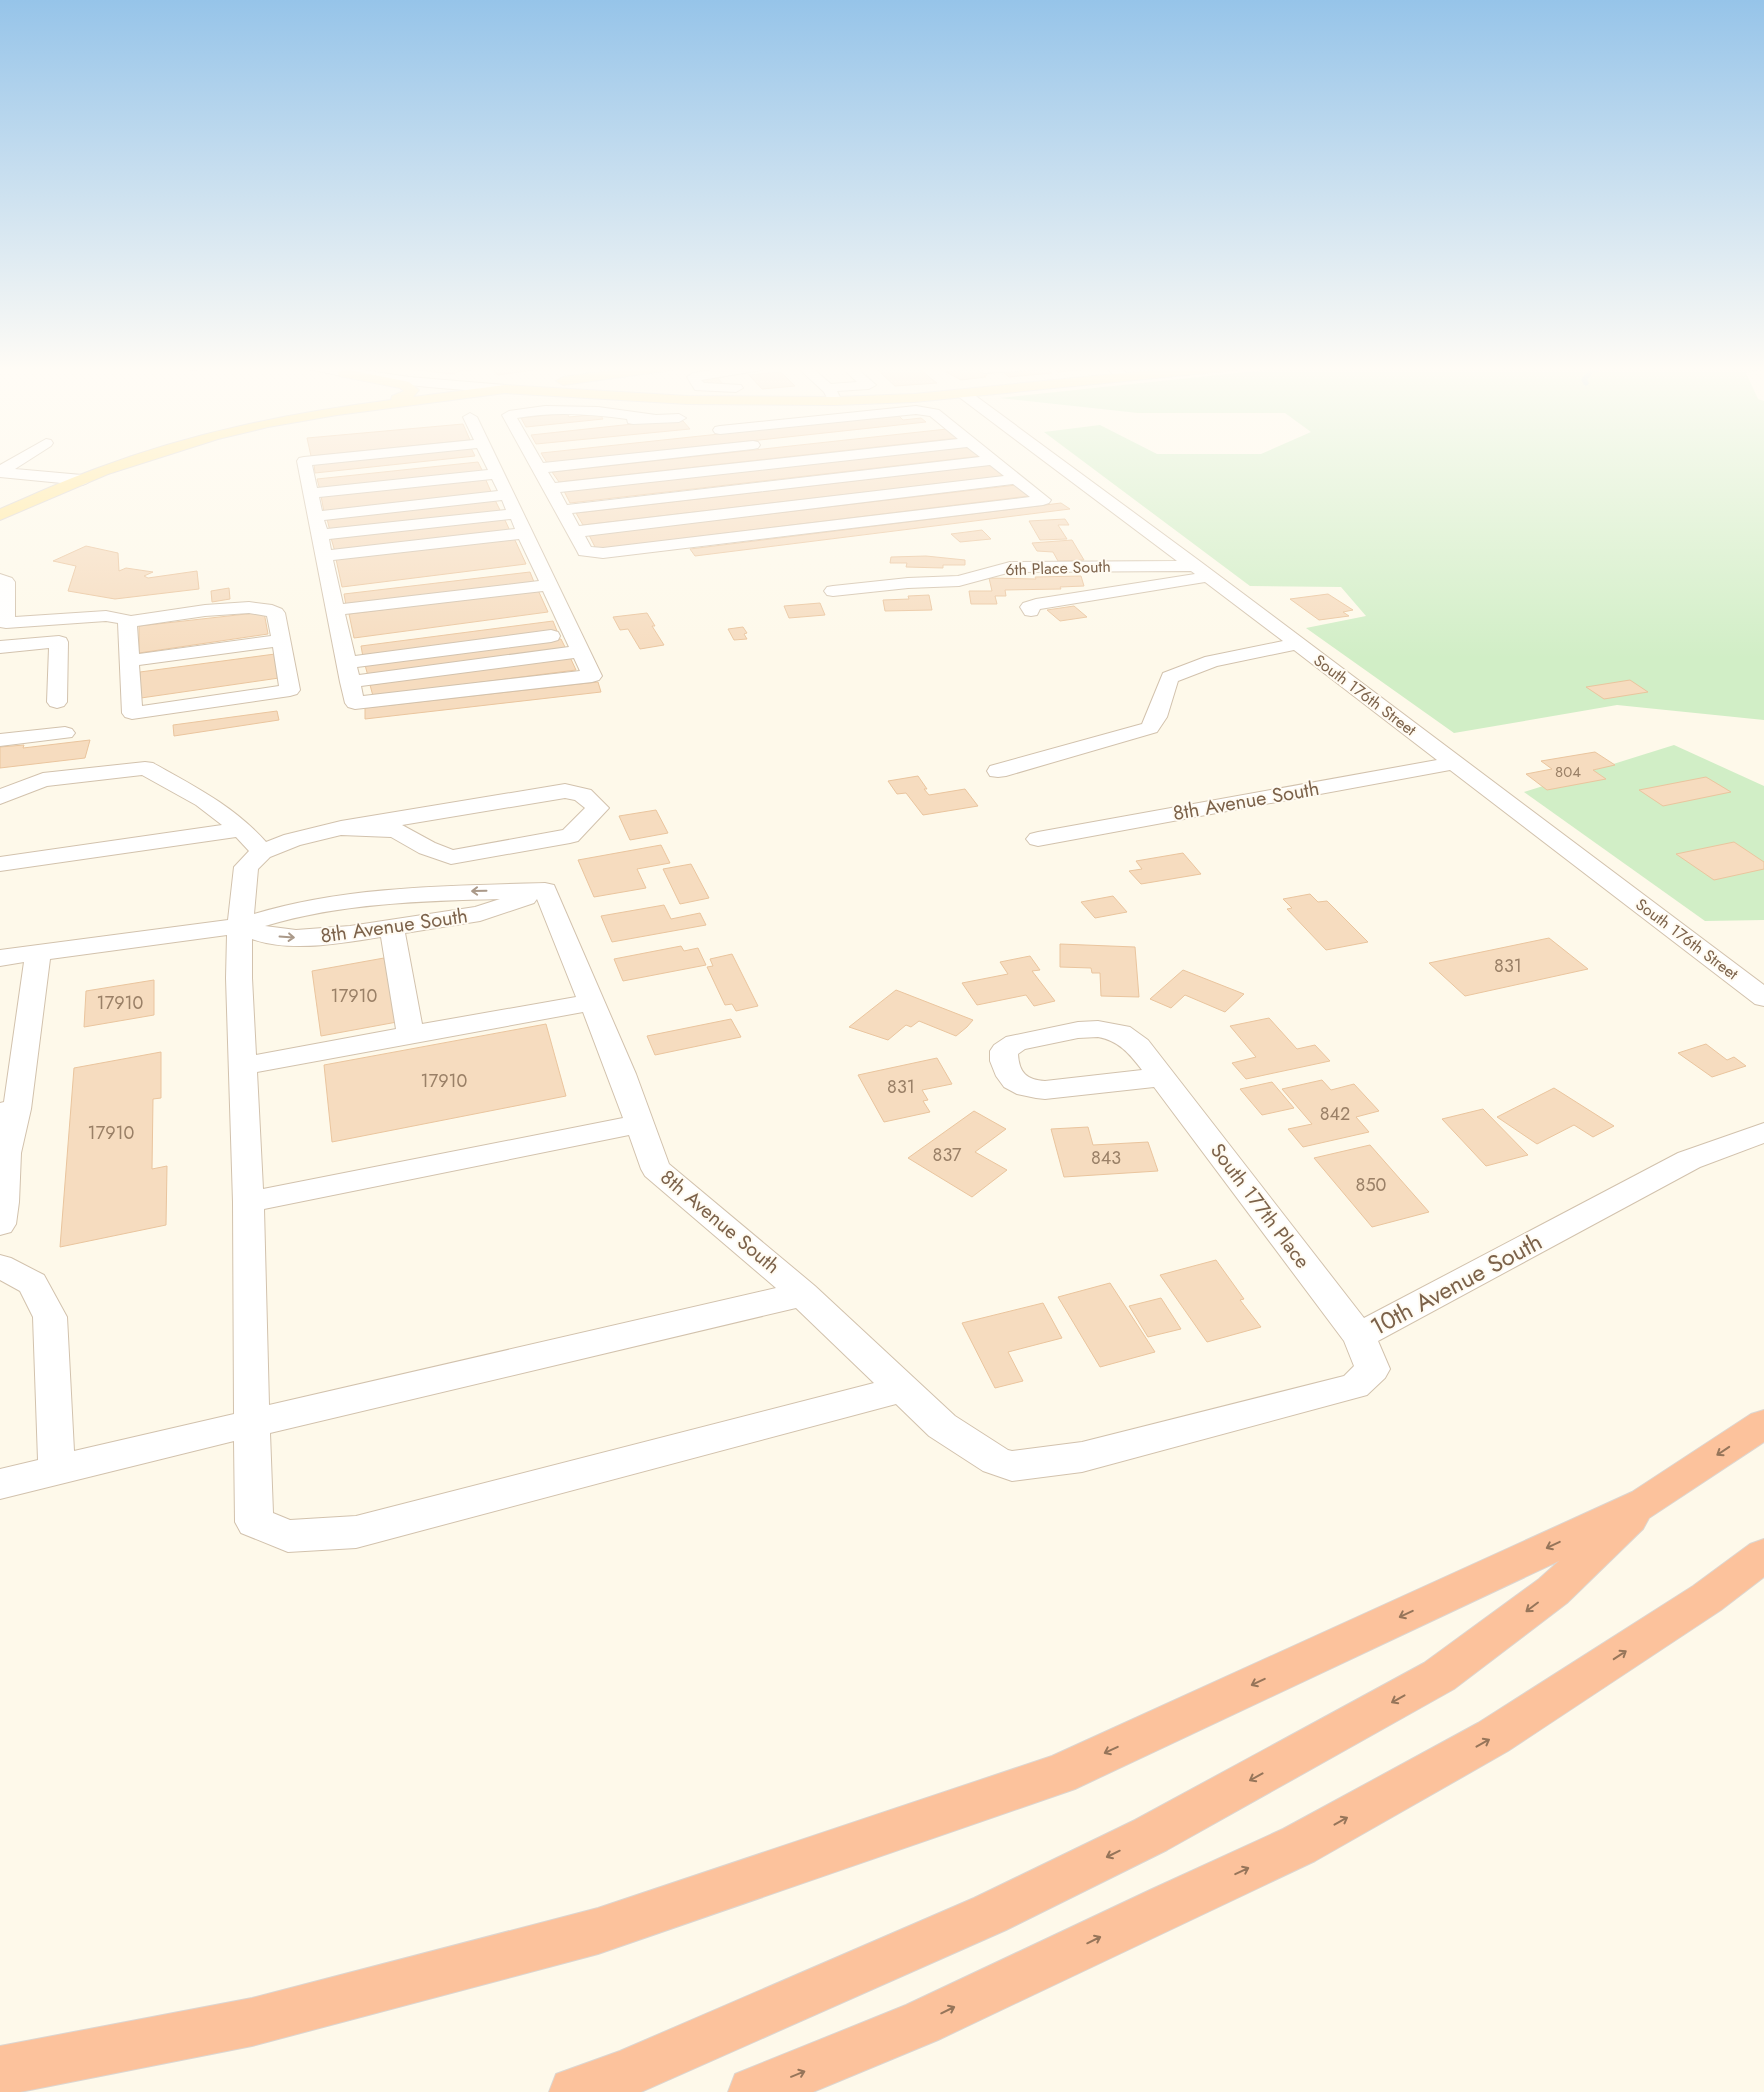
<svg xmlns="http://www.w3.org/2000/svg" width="1764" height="2092" viewBox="0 0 1764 2092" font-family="Jost,sans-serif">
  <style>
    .green { fill: #d1eec6 }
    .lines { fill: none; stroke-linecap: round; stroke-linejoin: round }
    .stream { stroke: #a1ccdd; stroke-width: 5 }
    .building { fill: #f6dcbf; stroke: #eac59e }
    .minor-casing { stroke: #d2c2ad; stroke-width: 2 }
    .major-casing { stroke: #ddd6d0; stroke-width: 2 }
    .highway-casing { stroke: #ddd6d0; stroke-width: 2 }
    .minor { fill: #fff; fill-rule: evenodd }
    .major { fill: #ffe8a0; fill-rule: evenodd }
    .highway { fill: #fcc29c; fill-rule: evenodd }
    .oneway { stroke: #aa9989 }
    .oneway2 { stroke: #96755a }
    .labels { text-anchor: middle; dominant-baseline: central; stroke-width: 4; stroke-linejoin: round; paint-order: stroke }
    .far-number-label { font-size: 15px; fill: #9a8067 }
    .far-street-label { font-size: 16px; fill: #7c624a; stroke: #fffbf2 }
    .number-label { font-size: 18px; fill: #9a8067 }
    .street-label { font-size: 20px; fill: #7c624a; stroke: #fffbf2 }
    .near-street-label { font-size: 24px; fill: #7c624a; stroke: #fffbf2 }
  </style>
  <rect width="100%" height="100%" fill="#fef9ea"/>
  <g class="green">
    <path d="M 1304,366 L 1764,366 L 1764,370 L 1746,373 L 1758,399 L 1764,401 L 1764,720 L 1617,705 L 1454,733 L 1306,628 L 1366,616 L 1341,587 L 1250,586 L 1044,432 L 1100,425 L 1157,454 L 1261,454 L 1311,432 L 1285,413 L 1138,413 L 1000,398 Z"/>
    <path d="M 1674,745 L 1764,786 L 1764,920 L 1705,921 L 1524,792 Z"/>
  </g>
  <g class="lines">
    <path class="stream" d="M 1586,383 L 1584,380 L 1591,371 L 1607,366"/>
  </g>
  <g class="building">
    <path d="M 185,366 L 216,366 L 217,367 L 190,371 Z"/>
    <path d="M 381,366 L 472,366 L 478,367 L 469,371 L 460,371 L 453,374 Z"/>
    <path d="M 488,366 L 562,366 L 498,375 Z"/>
    <path d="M 871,366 L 915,366 L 937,383 L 895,386 L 881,373 L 883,373 Z"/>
    <path d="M 1061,366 L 1097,366 L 1100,368 L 1058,372 L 1051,367 Z"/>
    <path d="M 1045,368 L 1052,373 L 1009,377 L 1003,372 Z"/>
    <path d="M 975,369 L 987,375 L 984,376 L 986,377 L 961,380 L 946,372 Z"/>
    <path d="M 781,372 L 795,386 L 762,389 L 749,375 Z"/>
    <path d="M 717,377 L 723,384 L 706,386 L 699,379 Z"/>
    <path d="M 567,413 L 569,417 L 600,414 L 603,419 L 526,427 L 521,418 Z"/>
    <path d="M 898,415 L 903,420 L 921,418 L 926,422 L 547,463 L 541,453 Z"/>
    <path d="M 683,421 L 690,429 L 536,444 L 531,435 L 651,422 Z"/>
    <path d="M 463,424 L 470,440 L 311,456 L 307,438 Z"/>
    <path d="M 947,429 L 958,438 L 559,482 L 552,472 Z"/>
    <path d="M 968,446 L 981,456 L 570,503 L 564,491 Z"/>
    <path d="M 471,448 L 475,456 L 315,473 L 314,464 Z"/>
    <path d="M 478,462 L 483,472 L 320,490 L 317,479 Z"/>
    <path d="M 991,465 L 1004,476 L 583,525 L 576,513 Z"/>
    <path d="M 485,478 L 492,494 L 324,512 L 321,496 Z"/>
    <path d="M 1016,485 L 1029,496 L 596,549 L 589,535 Z"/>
    <path d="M 495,500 L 501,512 L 330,531 L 327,519 Z"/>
    <path d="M 1061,503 L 1070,509 L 695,556 L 690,549 Z"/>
    <path d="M 504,518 L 510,531 L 335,552 L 331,538 Z"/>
    <path d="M 1065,519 L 1069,525 L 1058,525 L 1067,539 L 1040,540 L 1029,521 Z"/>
    <path d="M 982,530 L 991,539 L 960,542 L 951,534 Z"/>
    <path d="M 514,538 L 526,564 L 342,587 L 336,559 Z"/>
    <path d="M 1072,540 L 1084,560 L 1058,561 L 1053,552 L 1037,551 L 1032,543 Z"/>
    <path d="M 86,546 L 118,553 L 119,571 L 126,568 L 153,572 L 144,576 L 148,578 L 197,571 L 199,589 L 115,599 L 68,591 L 76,566 L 53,561 Z"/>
    <path d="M 926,556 L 965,560 L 965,565 L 943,565 L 943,568 L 906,567 L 907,563 L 890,563 L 891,557 Z"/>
    <path d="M 530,572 L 534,582 L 346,605 L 344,594 Z"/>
    <path d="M 1081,576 L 1084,586 L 1060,587 L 1061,589 L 1005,590 L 1006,596 L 995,596 L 997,604 L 971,604 L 969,591 L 992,591 L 989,578 L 1036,579 L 1035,577 Z"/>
    <path d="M 229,588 L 230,599 L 212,602 L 211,591 Z"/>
    <path d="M 538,590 L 548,612 L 354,638 L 349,614 Z"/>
    <path d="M 1328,594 L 1353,610 L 1343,612 L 1349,616 L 1319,620 L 1290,599 Z"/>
    <path d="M 929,595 L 932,610 L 885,611 L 883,600 L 909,599 L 908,596 Z"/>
    <path d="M 820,603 L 825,615 L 789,618 L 784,606 Z"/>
    <path d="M 1074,606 L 1087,617 L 1060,621 L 1047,610 Z"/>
    <path d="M 264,612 L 268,634 L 139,653 L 139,626 Z"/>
    <path d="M 647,613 L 655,626 L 652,626 L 664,645 L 640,649 L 628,629 L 620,630 L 613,617 Z"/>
    <path d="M 553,621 L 557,631 L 363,657 L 361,646 Z"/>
    <path d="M 743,627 L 747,633 L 744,634 L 747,639 L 734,640 L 728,629 Z"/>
    <path d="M 561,639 L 566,649 L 368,676 L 365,665 Z"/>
    <path d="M 275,654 L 279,678 L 141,698 L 140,672 Z"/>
    <path d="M 570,657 L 576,670 L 373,696 L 370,685 Z"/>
    <path d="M 1630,680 L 1648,692 L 1604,699 L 1586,687 Z"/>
    <path d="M 598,682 L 601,692 L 365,719 L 365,708 Z"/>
    <path d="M 277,711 L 279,720 L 174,736 L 173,725 Z"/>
    <path d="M 90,740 L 85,758 L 0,768 L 0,747 L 24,745 L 23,748 Z"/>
    <path d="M 1595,752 L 1615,765 L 1593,770 L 1606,779 L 1547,790 L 1526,774 L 1552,769 L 1541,761 Z"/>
    <path d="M 918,776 L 927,789 L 924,789 L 929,795 L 965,789 L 978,806 L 923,815 L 906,793 L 897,794 L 888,781 Z"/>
    <path d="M 1706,777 L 1731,792 L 1663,806 L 1639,790 Z"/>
    <path d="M 656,810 L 668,833 L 630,840 L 619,816 Z"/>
    <path d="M 1734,842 L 1764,862 L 1764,869 L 1714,880 L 1676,854 Z"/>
    <path d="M 661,845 L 670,863 L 637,869 L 646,888 L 594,897 L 578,860 Z"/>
    <path d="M 1183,853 L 1201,874 L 1141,884 L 1129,871 L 1142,869 L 1136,861 Z"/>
    <path d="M 691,864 L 709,898 L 680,904 L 663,869 Z"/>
    <path d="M 1310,894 L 1318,902 L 1327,901 L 1368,942 L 1326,950 L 1287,909 L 1292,908 L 1283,899 Z"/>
    <path d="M 1113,896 L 1127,912 L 1095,918 L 1081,902 Z"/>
    <path d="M 664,905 L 671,919 L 700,913 L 706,925 L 612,942 L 601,916 Z"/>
    <path d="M 1549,938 L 1588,969 L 1465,996 L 1429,963 Z"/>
    <path d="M 1060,944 L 1135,947 L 1139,997 L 1101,996 L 1100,973 L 1092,973 L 1091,968 L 1060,967 Z"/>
    <path d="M 681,946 L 684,951 L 698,948 L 706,965 L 623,981 L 614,959 Z"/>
    <path d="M 732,954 L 758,1006 L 736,1011 L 732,1004 L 725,1005 L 707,967 L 713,966 L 710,959 Z"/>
    <path d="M 1030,956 L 1040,970 L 1032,971 L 1055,1001 L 1034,1006 L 1026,995 L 977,1005 L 962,983 L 1008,974 L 1000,962 Z"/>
    <path d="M 384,958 L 397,1022 L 321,1036 L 312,971 Z"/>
    <path d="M 1183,970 L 1244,994 L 1225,1012 L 1185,995 L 1171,1008 L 1150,999 Z"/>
    <path d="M 154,980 L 154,1015 L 84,1027 L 86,991 Z"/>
    <path d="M 896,990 L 973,1020 L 967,1027 L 956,1036 L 919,1021 L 911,1027 L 906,1025 L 888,1040 L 849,1027 Z"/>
    <path d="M 1269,1018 L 1297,1049 L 1315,1045 L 1330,1061 L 1246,1079 L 1232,1063 L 1256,1057 L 1230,1026 Z"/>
    <path d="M 731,1019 L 741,1037 L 655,1055 L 647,1036 Z"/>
    <path d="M 546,1024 L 566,1096 L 332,1142 L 324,1065 Z"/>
    <path d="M 1706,1044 L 1727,1060 L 1734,1057 L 1746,1066 L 1712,1077 L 1678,1053 Z"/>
    <path d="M 161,1052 L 161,1098 L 153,1099 L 152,1169 L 167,1166 L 166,1225 L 60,1247 L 74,1068 Z"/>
    <path d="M 937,1058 L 952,1084 L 922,1090 L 928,1100 L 923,1101 L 930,1112 L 884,1122 L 858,1075 Z"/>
    <path d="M 1322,1080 L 1331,1090 L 1354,1084 L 1379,1111 L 1356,1117 L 1369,1132 L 1303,1147 L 1288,1129 L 1312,1124 L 1282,1089 Z"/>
    <path d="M 1272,1082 L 1294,1108 L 1262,1115 L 1240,1089 Z"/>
    <path d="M 1554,1088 L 1614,1126 L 1593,1137 L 1574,1125 L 1537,1144 L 1497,1117 Z"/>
    <path d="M 1483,1109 L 1528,1155 L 1486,1166 L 1442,1119 Z"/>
    <path d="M 974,1111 L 1006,1129 L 975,1152 L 1007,1170 L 972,1197 L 908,1158 Z"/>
    <path d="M 1088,1127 L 1093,1145 L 1148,1142 L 1158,1171 L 1064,1177 L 1051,1129 Z"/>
    <path d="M 1370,1145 L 1429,1212 L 1372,1227 L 1314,1158 Z"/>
    <path d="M 1216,1260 L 1244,1299 L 1240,1300 L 1261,1327 L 1207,1342 L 1160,1275 Z"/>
    <path d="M 1110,1283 L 1155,1352 L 1100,1367 L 1058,1297 Z"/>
    <path d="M 1161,1298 L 1181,1329 L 1148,1337 L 1129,1306 Z"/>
    <path d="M 1043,1303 L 1062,1338 L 1008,1352 L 1023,1381 L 995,1388 L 962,1323 Z"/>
  </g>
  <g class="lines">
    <g class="minor-casing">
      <g id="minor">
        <path d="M 308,366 L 335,366 L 409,377 L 505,385 L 512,389 L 505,393 C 440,388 373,384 309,369 Z"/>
        <path d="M 737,366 L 768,366 L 762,370 L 701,380 L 704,383 L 741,385 L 743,388 L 736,392 L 695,390 L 687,377 L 693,373 Z"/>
        <path d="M 796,366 L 810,366 L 831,384 L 857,382 L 840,366 L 854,366 L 876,385 L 869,389 L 837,391 L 842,401 L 835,405 L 830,404 L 824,392 Z"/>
        <path d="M 990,366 L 1041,366 L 1035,370 L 984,373 L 983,370 L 984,367 Z"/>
        <path d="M 1103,366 L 1118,366 L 1132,377 L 1131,380 L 1121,380 Z"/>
        <path d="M 964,390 L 969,391 L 1201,562 L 1764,985 L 1764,1006 L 1755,1004 L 1450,770 L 1038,846 L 1030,844 L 1026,839 L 1030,834 L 1038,832 L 1437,760 L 1294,650 L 1217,666 L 1178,681 L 1167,717 L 1157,732 L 1006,776 L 998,777 L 990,776 L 987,771 L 990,766 L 1142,724 L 1163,673 L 1205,657 L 1283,641 L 1205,582 L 1040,609 L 1037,615 L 1031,616 L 1025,615 L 1020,607 L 1023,603 L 1036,599 L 1195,574 L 1191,571 L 1011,572 L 959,586 L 908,588 L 833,596 L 827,595 L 824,591 L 827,587 L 833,586 L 908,578 L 958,576 L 1010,562 L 1177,561 L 959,397 L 957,394 L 959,391 Z"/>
        <path d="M 545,406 L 598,407 L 656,415 L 679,414 L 686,418 L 679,422 L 633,424 L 628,423 L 627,419 C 591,414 554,411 517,418 L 543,463 L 753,441 L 758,442 L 760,445 L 758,448 L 753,449 L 548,472 L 555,483 L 958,439 L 930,416 L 916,414 L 720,434 L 715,433 L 713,430 L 715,427 L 720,426 L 916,406 L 939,410 L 1051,500 L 1049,503 L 1043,505 L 603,558 L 579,555 L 577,551 L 502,415 L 509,411 ZM 967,447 L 980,457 L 567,505 L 560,492 ZM 990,465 L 1004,476 L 579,526 L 572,513 ZM 1013,484 L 1030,497 L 603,548 L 591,547 L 585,536 Z"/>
        <path d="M 470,413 L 477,417 L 602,676 L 599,680 L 592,682 L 355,709 L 348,707 L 345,703 L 340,682 L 297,461 L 299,458 L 304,457 L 474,440 L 463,417 ZM 477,448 L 488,470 L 317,488 L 312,465 ZM 492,479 L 498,491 L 322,511 L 319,497 ZM 502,500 L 506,510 L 327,529 L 324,520 ZM 511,519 L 515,529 L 331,550 L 329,539 ZM 519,539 L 539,581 L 343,604 L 333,560 ZM 543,591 L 569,647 L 359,675 L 357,667 L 551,642 L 558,640 L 560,636 L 558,632 L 551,630 L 355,656 L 345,614 ZM 574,658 L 580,671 L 363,696 L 361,686 Z"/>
        <path d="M 46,439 L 51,440 L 53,443 L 51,446 L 15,469 L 82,475 L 87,477 L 90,480 L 87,483 L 82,485 L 0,477 L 0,465 Z"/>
        <path d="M 0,574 L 12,578 L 15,582 L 15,617 L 106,611 L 131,616 L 205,605 L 249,602 L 272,605 L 282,609 L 285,613 L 300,690 L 297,694 L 290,696 L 132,719 L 125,717 L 122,713 L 118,623 L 106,621 L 6,628 L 0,627 ZM 249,613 L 267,616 L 271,636 L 139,654 L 137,626 L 205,616 ZM 273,647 L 279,686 L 142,706 L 139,665 Z"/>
        <path d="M 59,636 L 66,638 L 68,642 L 67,702 L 64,706 L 57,708 L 50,706 L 47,702 L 49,648 L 0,653 L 0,641 Z"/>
        <path d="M 65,727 L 72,729 L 75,733 L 72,737 L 0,746 L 0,734 Z"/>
        <path d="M 145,762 L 153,763 C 194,786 234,806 266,842 L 284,835 L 341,821 L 565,784 L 591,790 L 609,808 L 578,841 L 570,843 L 451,864 L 419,853 L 391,837 L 341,835 L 300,845 L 270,857 L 258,869 L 254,914 C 348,886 447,886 545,883 L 554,885 L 636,1074 L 669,1164 L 815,1286 L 955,1416 L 1008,1450 L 1012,1451 L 1082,1442 L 1344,1376 L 1354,1366 L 1344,1341 L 1154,1087 L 1045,1099 L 1036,1098 L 1017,1094 L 1004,1087 L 996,1076 L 990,1061 L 990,1051 L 994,1045 L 1006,1037 L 1078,1022 L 1098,1021 L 1130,1027 L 1148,1040 L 1364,1318 L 1678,1153 L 1764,1123 L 1764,1143 L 1700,1167 L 1378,1341 L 1390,1369 L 1385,1378 L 1367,1395 L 1082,1472 L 1012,1481 L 983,1471 L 929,1436 L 896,1404 L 356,1548 L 288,1552 L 241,1533 L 235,1522 L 234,1441 L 0,1499 L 0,1469 L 38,1460 L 33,1317 L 20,1291 L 0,1280 L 0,1255 L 11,1258 L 44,1275 L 67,1317 L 74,1451 L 234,1414 L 233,1202 L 226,978 L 227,935 L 50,959 L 31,1109 L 21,1153 L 19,1202 L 16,1224 L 11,1232 L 0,1235 L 0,1103 L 4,1102 L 24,962 L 0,966 L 0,950 L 228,920 L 234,867 L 249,851 L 236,837 L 0,871 L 0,857 L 222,825 L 196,805 L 142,775 L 47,786 L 0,804 L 0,789 L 43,773 ZM 565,798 L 575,800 L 585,808 L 563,830 L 453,850 L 435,843 L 402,825 ZM 500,899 L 475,907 L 350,926 L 296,930 L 265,926 C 341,903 421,901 500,899 ZM 537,899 L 576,997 L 422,1024 L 405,933 L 480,921 L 534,903 ZM 381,937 L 396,1029 L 256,1055 L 252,978 L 252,939 C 292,953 341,943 381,937 ZM 583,1012 L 623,1118 L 263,1189 L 257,1072 ZM 1098,1037 C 1119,1041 1129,1053 1142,1070 L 1045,1081 C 1027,1080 1019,1073 1018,1054 L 1025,1049 L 1078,1038 ZM 629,1135 L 641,1169 L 645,1176 L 776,1288 L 269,1405 L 264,1209 ZM 796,1308 L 874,1383 L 356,1516 L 290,1520 L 273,1513 L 270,1433 Z"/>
      </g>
    </g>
    <g class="major-casing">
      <g id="major">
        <path d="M 643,366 L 678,366 L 672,370 L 563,385 L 556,381 L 563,377 Z"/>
        <path d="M 1196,366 L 1242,366 L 1236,370 L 914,402 L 835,405 L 688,404 L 505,393 L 337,415 L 268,427 L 218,439 L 108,474 L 0,520 L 0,509 C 33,495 65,480 98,468 C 193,432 291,413 391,400 L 392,396 L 404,391 L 400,388 L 339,376 L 338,373 L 344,369 L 409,382 L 419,390 L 413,397 L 505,385 L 688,396 L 835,397 L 914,394 Z"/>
      </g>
    </g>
    <g class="highway-casing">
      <g id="highway">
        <path d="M 1764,1410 L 1764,1442 L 1649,1518 L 1643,1529 L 1567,1603 L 1454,1689 L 1167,1850 L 1006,1930 L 641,2092 L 549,2092 L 556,2074 L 620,2051 L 974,1898 L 1135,1820 L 1424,1663 L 1539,1579 L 1559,1561 L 1075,1789 L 598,1954 L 252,2046 L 20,2092 L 0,2092 L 0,2046 L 252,1998 L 598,1908 L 1052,1756 L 1632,1492 L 1751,1414 Z"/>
        <path d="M 1764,1539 L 1764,1577 L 1721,1610 L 1508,1751 L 1315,1861 L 938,2040 L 813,2092 L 728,2092 L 735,2074 L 906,2005 L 1150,1890 L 1283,1829 L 1478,1723 L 1693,1586 L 1750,1544 Z"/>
      </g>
    </g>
    <use href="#minor" class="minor"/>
    <use href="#major" class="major"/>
    <use href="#highway" class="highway"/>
  </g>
  <defs><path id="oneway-shaft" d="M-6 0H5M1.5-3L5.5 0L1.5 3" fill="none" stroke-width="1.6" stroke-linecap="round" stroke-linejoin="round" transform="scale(1.25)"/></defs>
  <g class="oneway">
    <use href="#oneway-shaft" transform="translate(479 891) rotate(179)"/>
    <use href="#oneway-shaft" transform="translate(287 937) rotate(4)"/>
  </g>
  <g class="oneway2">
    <use href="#oneway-shaft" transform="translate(1723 1451) rotate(146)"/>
    <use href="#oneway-shaft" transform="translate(1553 1545) rotate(155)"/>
    <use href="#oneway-shaft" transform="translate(1532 1607) rotate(143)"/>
    <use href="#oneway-shaft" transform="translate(1406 1614) rotate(155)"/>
    <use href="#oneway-shaft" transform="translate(1620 1655) rotate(-33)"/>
    <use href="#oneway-shaft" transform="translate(1258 1682) rotate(155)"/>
    <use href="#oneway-shaft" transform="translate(1398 1699) rotate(151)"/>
    <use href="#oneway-shaft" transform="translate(1483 1743) rotate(-29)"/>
    <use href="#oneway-shaft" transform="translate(1111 1750) rotate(155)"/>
    <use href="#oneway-shaft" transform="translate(1256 1777) rotate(151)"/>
    <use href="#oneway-shaft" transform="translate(1341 1821) rotate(-29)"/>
    <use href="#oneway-shaft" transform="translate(1113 1854) rotate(154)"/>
    <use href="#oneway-shaft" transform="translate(1242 1871) rotate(-25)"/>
    <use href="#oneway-shaft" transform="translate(1094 1940) rotate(-26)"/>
    <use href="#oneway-shaft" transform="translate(948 2010) rotate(-26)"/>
    <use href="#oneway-shaft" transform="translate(798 2074) rotate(-22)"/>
  </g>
  <linearGradient id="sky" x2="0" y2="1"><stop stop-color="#96c4e9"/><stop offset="0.56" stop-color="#fffcf6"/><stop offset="1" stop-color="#fffcf6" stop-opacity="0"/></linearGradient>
  <rect width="1764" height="659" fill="url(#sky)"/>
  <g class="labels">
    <g class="far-number-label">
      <text x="1568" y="772">804</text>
    </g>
    <g class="far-street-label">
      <text transform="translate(1058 568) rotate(-2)">6th Place South</text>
      <text transform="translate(1365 695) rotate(37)">South 176th Street</text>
      <text transform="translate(1687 939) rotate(37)">South 176th Street</text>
    </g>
    <g class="number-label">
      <text x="1508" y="966">831</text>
      <text x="354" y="996">17910</text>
      <text x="120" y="1003">17910</text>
      <text x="444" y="1081">17910</text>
      <text x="901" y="1087">831</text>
      <text x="1335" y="1114">842</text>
      <text x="111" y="1133">17910</text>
      <text x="947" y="1155">837</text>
      <text x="1106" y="1158">843</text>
      <text x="1371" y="1185">850</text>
    </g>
    <g class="street-label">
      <text transform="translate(1246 801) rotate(-10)">8th Avenue South</text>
      <text transform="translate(394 926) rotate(-8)">8th Avenue South</text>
      <text transform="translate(1260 1206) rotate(53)">South 177th Place</text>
      <text transform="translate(720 1222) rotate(40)">8th Avenue South</text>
    </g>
    <g class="near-street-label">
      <text transform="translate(1456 1284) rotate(-28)">10th Avenue South</text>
    </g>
  </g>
</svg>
